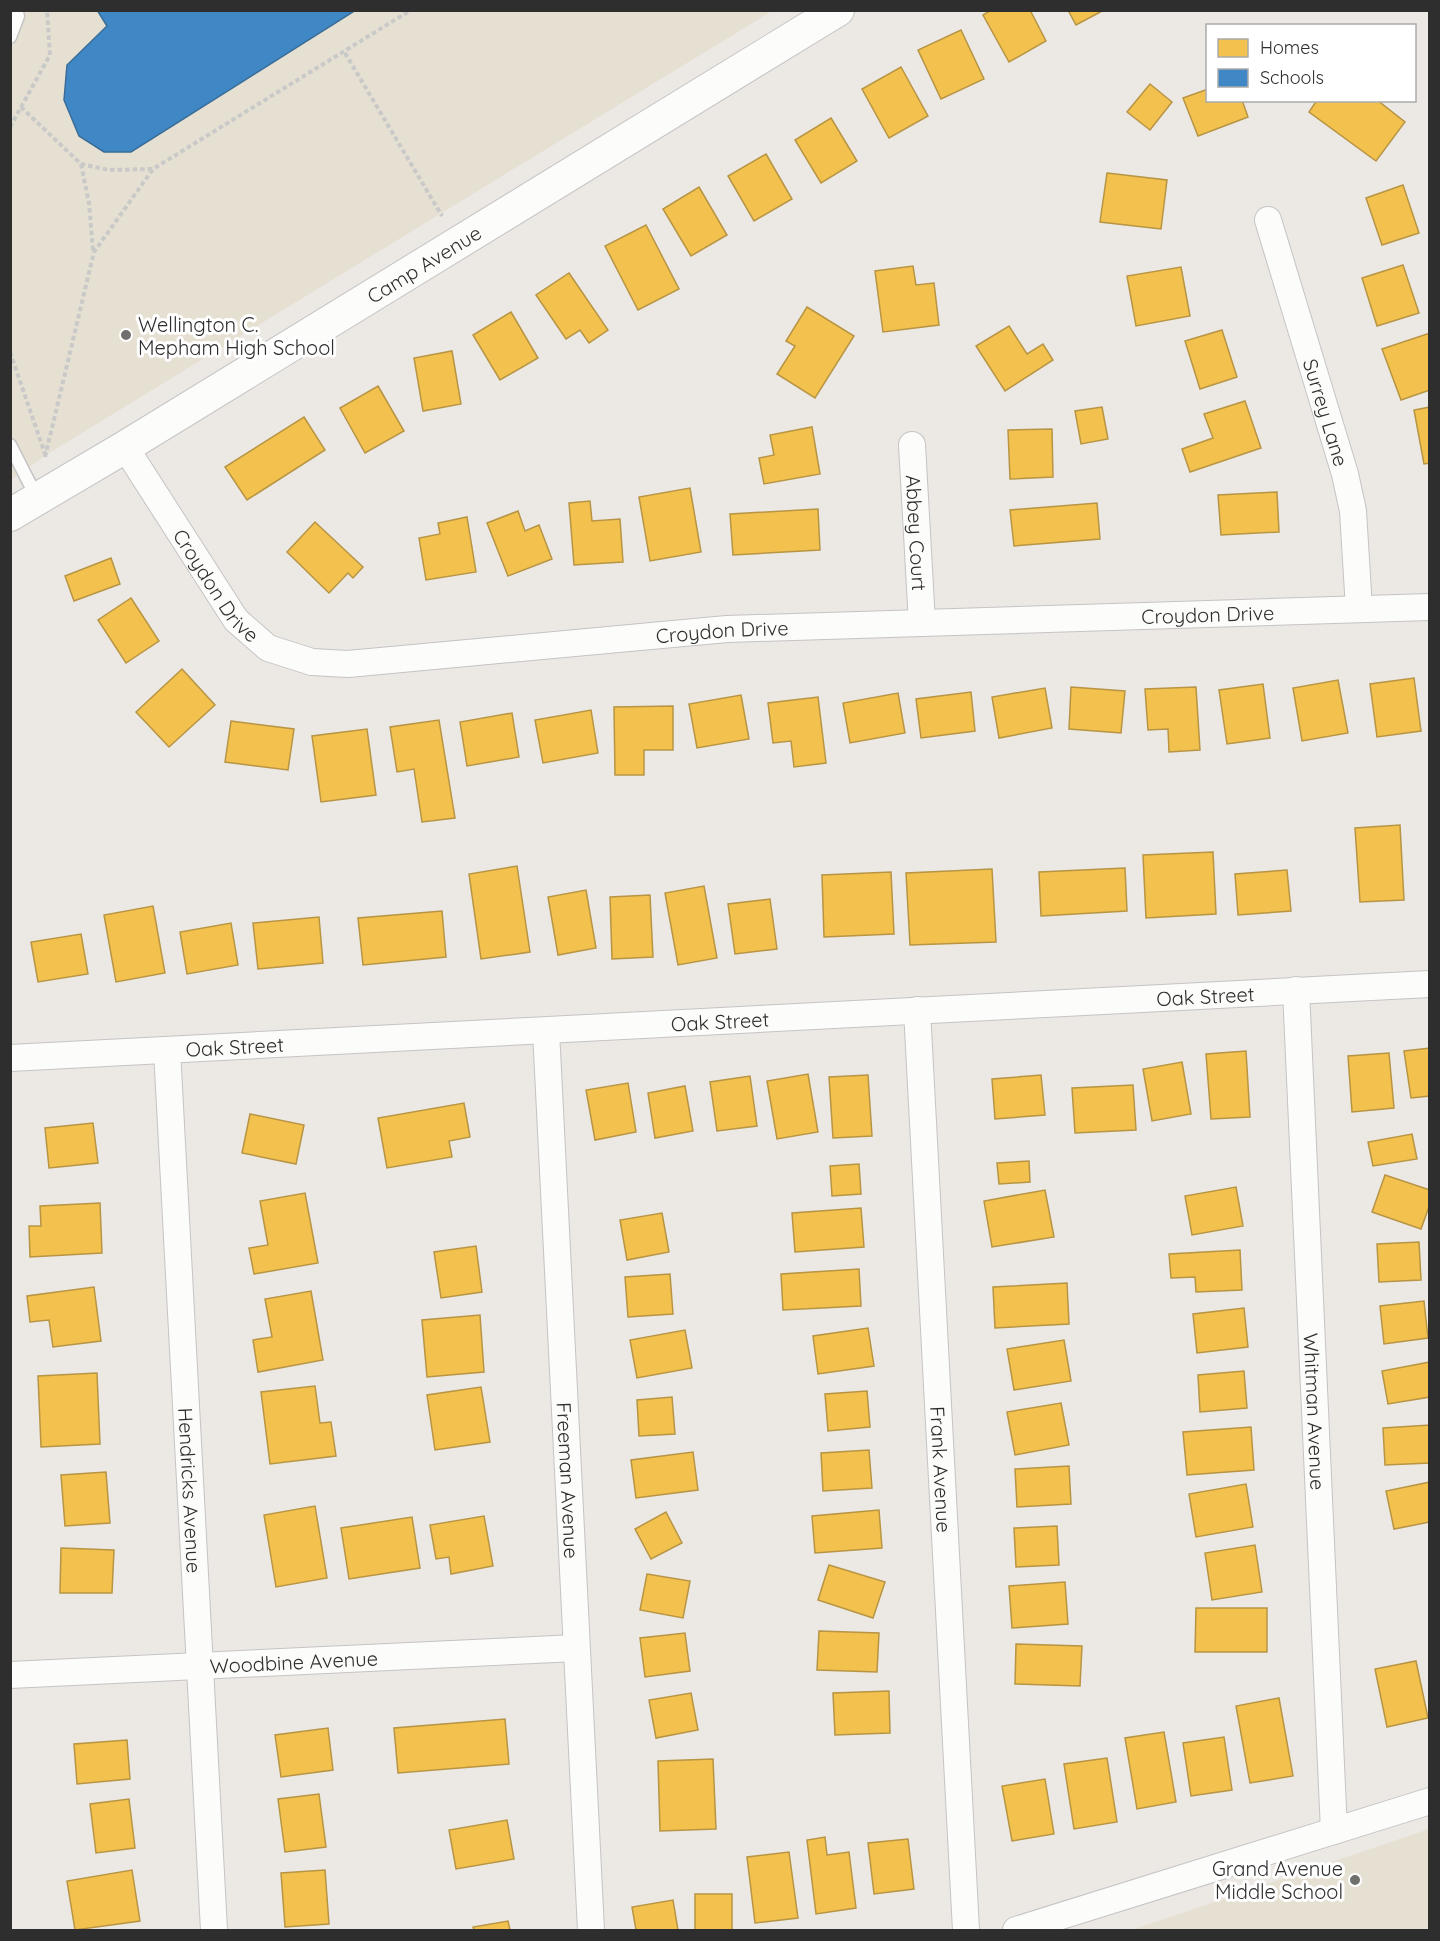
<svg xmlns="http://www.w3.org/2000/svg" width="1440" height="1941" viewBox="0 0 1440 1941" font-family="Quicksand,sans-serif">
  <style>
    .education { fill: #e6e0d3 }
    .homes { fill: #f2c14e; stroke: #b79544; stroke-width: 1.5 }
    .schools { fill: #3f88c5; stroke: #3a6d98; stroke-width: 1.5 }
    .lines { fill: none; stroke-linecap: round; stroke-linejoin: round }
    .service-casing { stroke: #c5c4c5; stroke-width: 15 }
    .minor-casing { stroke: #c5c4c5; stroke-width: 28 }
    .tertiary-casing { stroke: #c5c4c5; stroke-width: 34 }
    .path { stroke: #c9c9c8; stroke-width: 4; stroke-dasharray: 4.5 3; stroke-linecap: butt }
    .service { stroke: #fcfcfb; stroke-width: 12 }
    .minor { stroke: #fcfcfb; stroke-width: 26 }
    .tertiary { stroke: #fcfcfb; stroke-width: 32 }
    .poi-dot { fill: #706f6e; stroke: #fff; stroke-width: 2 }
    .labels { text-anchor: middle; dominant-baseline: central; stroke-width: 6; stroke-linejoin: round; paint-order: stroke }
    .street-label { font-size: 20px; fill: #2e2e2e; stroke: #fff }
    .poi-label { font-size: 20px; fill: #2e2e2e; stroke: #fff; text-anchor: start }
  </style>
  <rect width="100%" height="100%" fill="#ece8e4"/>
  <g class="education">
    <path d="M 11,11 L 772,11 L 46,455 L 11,480 Z"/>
    <path d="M 1429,1829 L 1429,1930 L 1132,1930 Z"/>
  </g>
  <g class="homes">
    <path d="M 991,10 L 1030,10 L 1046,41 L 1009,62 L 983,15 Z"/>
    <path d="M 1068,10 L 1104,10 L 1076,25 Z"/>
    <path d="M 961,30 L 984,79 L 941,99 L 918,50 Z"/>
    <path d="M 901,67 L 928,116 L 889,138 L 862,89 Z"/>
    <path d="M 1150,84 L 1172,102 L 1150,130 L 1127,112 Z"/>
    <path d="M 1208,89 L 1208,100 L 1242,100 L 1248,117 L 1198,136 L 1183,98 Z"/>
    <path d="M 1317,100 L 1377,100 L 1405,122 L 1376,161 L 1309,112 Z"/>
    <path d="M 831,118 L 857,161 L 821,183 L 795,140 Z"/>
    <path d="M 766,154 L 792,199 L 754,221 L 728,176 Z"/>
    <path d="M 1107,173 L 1167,180 L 1161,229 L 1100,222 Z"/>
    <path d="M 1403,185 L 1419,233 L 1382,245 L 1366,198 Z"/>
    <path d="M 699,187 L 727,235 L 691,256 L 663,209 Z"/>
    <path d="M 646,225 L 679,289 L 638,310 L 605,246 Z"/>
    <path d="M 1403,265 L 1419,313 L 1377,326 L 1362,278 Z"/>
    <path d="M 913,266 L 916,285 L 934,283 L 939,325 L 883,332 L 875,271 Z"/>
    <path d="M 1181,267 L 1190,316 L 1136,326 L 1127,276 Z"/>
    <path d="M 569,273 L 608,330 L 589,343 L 580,330 L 566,339 L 536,295 Z"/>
    <path d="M 807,307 L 854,336 L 815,398 L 777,374 L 795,346 L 786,341 Z"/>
    <path d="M 511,312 L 538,358 L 500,380 L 473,335 Z"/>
    <path d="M 1009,326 L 1027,354 L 1043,344 L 1053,360 L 1005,391 L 976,346 Z"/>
    <path d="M 1222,330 L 1237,377 L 1200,389 L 1185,341 Z"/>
    <path d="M 1430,333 L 1430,390 L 1401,400 L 1382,349 Z"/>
    <path d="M 452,351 L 461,404 L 423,411 L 414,358 Z"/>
    <path d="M 378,386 L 404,431 L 365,453 L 340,408 Z"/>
    <path d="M 1245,401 L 1261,448 L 1190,472 L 1182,449 L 1213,438 L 1204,414 Z"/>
    <path d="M 1102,407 L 1108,439 L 1081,444 L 1075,411 Z"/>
    <path d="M 1430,407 L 1430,463 L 1424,464 L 1414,410 Z"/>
    <path d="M 304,417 L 325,450 L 247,500 L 225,467 Z"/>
    <path d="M 812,427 L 820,474 L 764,484 L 759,458 L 774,455 L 770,435 Z"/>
    <path d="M 1052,429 L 1053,477 L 1010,479 L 1008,430 Z"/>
    <path d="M 690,488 L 701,552 L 650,561 L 639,497 Z"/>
    <path d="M 1277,492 L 1279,532 L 1221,535 L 1218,495 Z"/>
    <path d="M 590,501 L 592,521 L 620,519 L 623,562 L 574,565 L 569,503 Z"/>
    <path d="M 1097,503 L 1100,539 L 1014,546 L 1010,510 Z"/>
    <path d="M 818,509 L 820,550 L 733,555 L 730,514 Z"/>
    <path d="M 518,511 L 525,531 L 539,525 L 552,559 L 508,576 L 487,523 Z"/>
    <path d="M 467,517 L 476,572 L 426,580 L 419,538 L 440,534 L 438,523 Z"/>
    <path d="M 315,522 L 363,567 L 353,578 L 348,573 L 329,593 L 287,552 Z"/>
    <path d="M 111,558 L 120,584 L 74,601 L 65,576 Z"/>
    <path d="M 131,598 L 159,641 L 126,663 L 98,620 Z"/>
    <path d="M 182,669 L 215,705 L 169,747 L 136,712 Z"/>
    <path d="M 1414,678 L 1421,731 L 1377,737 L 1370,684 Z"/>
    <path d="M 1338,680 L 1348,733 L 1302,741 L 1293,688 Z"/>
    <path d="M 1263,684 L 1270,738 L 1227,744 L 1219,690 Z"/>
    <path d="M 1071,687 L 1125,691 L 1121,733 L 1069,729 Z"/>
    <path d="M 1196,687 L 1200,750 L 1169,752 L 1168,729 L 1148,730 L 1145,689 Z"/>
    <path d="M 1045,688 L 1052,728 L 999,738 L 992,697 Z"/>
    <path d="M 971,692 L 975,731 L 921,738 L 916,699 Z"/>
    <path d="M 898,693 L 905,733 L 850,743 L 843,703 Z"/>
    <path d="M 741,695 L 749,739 L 697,748 L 689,704 Z"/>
    <path d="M 818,697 L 826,763 L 794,767 L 791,741 L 773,743 L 768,703 Z"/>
    <path d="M 673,706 L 673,750 L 644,750 L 644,775 L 615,775 L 614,707 Z"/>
    <path d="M 591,710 L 598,753 L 543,763 L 535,720 Z"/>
    <path d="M 512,713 L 519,757 L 467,766 L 460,722 Z"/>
    <path d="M 439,720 L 455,818 L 422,822 L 414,769 L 397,772 L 390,727 Z"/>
    <path d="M 231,721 L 294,729 L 288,770 L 225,762 Z"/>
    <path d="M 367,729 L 376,795 L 321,802 L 312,736 Z"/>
    <path d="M 1400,825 L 1404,900 L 1360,902 L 1355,828 Z"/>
    <path d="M 1213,852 L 1216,914 L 1146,918 L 1143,855 Z"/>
    <path d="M 517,866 L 530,952 L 481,959 L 469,874 Z"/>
    <path d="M 1125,868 L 1127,911 L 1041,916 L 1039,872 Z"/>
    <path d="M 992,869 L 996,942 L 910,945 L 906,873 Z"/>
    <path d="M 1287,870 L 1291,911 L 1238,915 L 1235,874 Z"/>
    <path d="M 891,872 L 894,934 L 824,937 L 822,875 Z"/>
    <path d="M 704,886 L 717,958 L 678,965 L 665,893 Z"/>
    <path d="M 586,890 L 596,948 L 558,955 L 548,897 Z"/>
    <path d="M 650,895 L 653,957 L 612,959 L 610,897 Z"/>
    <path d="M 770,899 L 777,949 L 735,954 L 728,904 Z"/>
    <path d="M 153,906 L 165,973 L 116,982 L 104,915 Z"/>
    <path d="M 442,911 L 446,957 L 363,965 L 358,918 Z"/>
    <path d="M 319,917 L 323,963 L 258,969 L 253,923 Z"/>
    <path d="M 231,923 L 238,965 L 187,974 L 180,932 Z"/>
    <path d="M 81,934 L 88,974 L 38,982 L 31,942 Z"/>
    <path d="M 1430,1048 L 1430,1096 L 1411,1098 L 1404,1051 Z"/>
    <path d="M 1246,1051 L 1250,1117 L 1211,1119 L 1206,1054 Z"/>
    <path d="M 1389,1053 L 1394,1108 L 1352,1112 L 1348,1056 Z"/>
    <path d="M 1182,1062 L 1191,1114 L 1152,1121 L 1143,1069 Z"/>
    <path d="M 808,1074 L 818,1132 L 777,1139 L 767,1081 Z"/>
    <path d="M 868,1075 L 872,1136 L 833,1138 L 829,1077 Z"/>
    <path d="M 1041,1075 L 1045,1115 L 995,1119 L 992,1079 Z"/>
    <path d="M 750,1076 L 757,1126 L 717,1131 L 710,1082 Z"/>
    <path d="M 628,1083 L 636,1132 L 595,1140 L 586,1090 Z"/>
    <path d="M 1133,1085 L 1136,1130 L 1075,1133 L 1072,1088 Z"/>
    <path d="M 685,1086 L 693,1131 L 655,1138 L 648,1093 Z"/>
    <path d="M 464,1103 L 470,1137 L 449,1141 L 452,1157 L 387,1168 L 378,1118 Z"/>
    <path d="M 250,1114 L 304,1125 L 296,1164 L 242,1153 Z"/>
    <path d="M 93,1123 L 98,1163 L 49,1168 L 45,1128 Z"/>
    <path d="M 1412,1134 L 1417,1159 L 1373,1166 L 1368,1142 Z"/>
    <path d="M 1029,1161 L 1030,1182 L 999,1184 L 997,1163 Z"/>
    <path d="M 859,1164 L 861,1194 L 832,1196 L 830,1166 Z"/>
    <path d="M 1385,1175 L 1430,1190 L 1430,1204 L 1421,1229 L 1372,1212 Z"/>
    <path d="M 1236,1187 L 1243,1226 L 1192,1235 L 1185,1196 Z"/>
    <path d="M 1045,1190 L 1054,1237 L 992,1247 L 984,1201 Z"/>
    <path d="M 305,1193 L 318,1263 L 254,1274 L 249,1248 L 268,1245 L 260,1201 Z"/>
    <path d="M 100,1203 L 102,1253 L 30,1257 L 29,1226 L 41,1226 L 40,1206 Z"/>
    <path d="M 861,1208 L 864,1247 L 795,1252 L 792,1213 Z"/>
    <path d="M 662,1213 L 669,1252 L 627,1260 L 620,1220 Z"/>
    <path d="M 1419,1242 L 1421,1280 L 1379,1282 L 1377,1244 Z"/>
    <path d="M 476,1246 L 482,1292 L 441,1298 L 434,1252 Z"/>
    <path d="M 1240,1250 L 1242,1290 L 1196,1292 L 1195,1277 L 1171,1278 L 1169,1254 Z"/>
    <path d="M 859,1269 L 861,1306 L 783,1310 L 781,1274 Z"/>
    <path d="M 670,1274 L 673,1314 L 628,1317 L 625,1277 Z"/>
    <path d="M 1067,1283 L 1069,1324 L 995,1328 L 993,1287 Z"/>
    <path d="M 94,1287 L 101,1341 L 53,1347 L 49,1320 L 30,1322 L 27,1296 Z"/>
    <path d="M 311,1291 L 323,1360 L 258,1372 L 253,1340 L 272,1337 L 265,1299 Z"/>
    <path d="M 1424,1301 L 1428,1338 L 1384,1344 L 1380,1306 Z"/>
    <path d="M 1244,1308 L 1248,1347 L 1197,1353 L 1193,1314 Z"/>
    <path d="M 480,1315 L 484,1372 L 427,1377 L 422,1320 Z"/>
    <path d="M 868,1328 L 874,1366 L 818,1374 L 813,1336 Z"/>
    <path d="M 685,1330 L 692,1368 L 637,1378 L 630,1340 Z"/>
    <path d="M 1064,1340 L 1071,1381 L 1014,1390 L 1007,1349 Z"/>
    <path d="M 1430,1362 L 1430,1397 L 1388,1404 L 1382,1371 Z"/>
    <path d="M 1244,1371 L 1247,1408 L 1200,1412 L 1198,1375 Z"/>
    <path d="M 97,1373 L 100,1444 L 41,1447 L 38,1376 Z"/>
    <path d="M 315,1386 L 320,1423 L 331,1422 L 336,1456 L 270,1464 L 261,1392 Z"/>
    <path d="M 481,1387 L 490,1442 L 435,1450 L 427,1395 Z"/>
    <path d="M 867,1391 L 870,1427 L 828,1431 L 825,1394 Z"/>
    <path d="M 672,1397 L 675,1434 L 639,1436 L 637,1400 Z"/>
    <path d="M 1061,1403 L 1069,1445 L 1015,1455 L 1007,1412 Z"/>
    <path d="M 1430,1425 L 1430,1463 L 1385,1465 L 1383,1428 Z"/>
    <path d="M 1251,1427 L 1254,1470 L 1187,1475 L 1183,1432 Z"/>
    <path d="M 869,1450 L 872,1488 L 823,1491 L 821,1453 Z"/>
    <path d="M 693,1452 L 698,1490 L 636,1498 L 631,1460 Z"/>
    <path d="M 1069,1466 L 1071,1504 L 1017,1507 L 1015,1469 Z"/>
    <path d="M 106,1472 L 110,1523 L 65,1526 L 61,1475 Z"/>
    <path d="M 1430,1482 L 1430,1522 L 1394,1529 L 1386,1491 Z"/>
    <path d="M 1246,1484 L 1253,1527 L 1196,1537 L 1189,1494 Z"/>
    <path d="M 315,1506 L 327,1578 L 276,1587 L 264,1515 Z"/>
    <path d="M 879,1510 L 882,1548 L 815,1553 L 812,1516 Z"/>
    <path d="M 666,1512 L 682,1543 L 651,1559 L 635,1529 Z"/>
    <path d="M 484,1516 L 493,1566 L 451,1574 L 449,1557 L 436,1559 L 430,1525 Z"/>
    <path d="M 412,1517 L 420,1568 L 349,1579 L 341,1528 Z"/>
    <path d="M 1057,1526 L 1059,1565 L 1016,1567 L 1014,1528 Z"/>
    <path d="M 1255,1545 L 1262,1592 L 1212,1600 L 1205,1553 Z"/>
    <path d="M 61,1548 L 114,1550 L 112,1593 L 60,1593 Z"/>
    <path d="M 829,1565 L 885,1582 L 873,1618 L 818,1600 Z"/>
    <path d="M 647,1574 L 690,1581 L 683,1618 L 640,1610 Z"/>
    <path d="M 1065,1582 L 1068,1624 L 1012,1628 L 1009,1586 Z"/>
    <path d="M 1196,1608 L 1267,1608 L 1267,1652 L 1195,1652 Z"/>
    <path d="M 819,1631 L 879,1633 L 877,1672 L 817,1670 Z"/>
    <path d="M 685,1633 L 690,1671 L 645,1677 L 640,1638 Z"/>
    <path d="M 1016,1644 L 1082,1646 L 1080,1686 L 1015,1684 Z"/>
    <path d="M 1416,1661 L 1428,1718 L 1387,1727 L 1375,1669 Z"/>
    <path d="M 889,1691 L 890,1733 L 835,1735 L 833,1693 Z"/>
    <path d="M 691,1693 L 698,1730 L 656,1738 L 649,1700 Z"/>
    <path d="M 1279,1698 L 1293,1776 L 1250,1783 L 1236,1706 Z"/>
    <path d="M 505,1719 L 509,1764 L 398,1773 L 394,1728 Z"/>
    <path d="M 328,1728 L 333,1770 L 281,1777 L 275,1735 Z"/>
    <path d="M 1164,1732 L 1176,1802 L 1137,1809 L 1125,1738 Z"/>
    <path d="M 1224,1737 L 1232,1790 L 1191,1796 L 1183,1743 Z"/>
    <path d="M 127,1740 L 130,1779 L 77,1784 L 74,1744 Z"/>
    <path d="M 1107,1758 L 1117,1822 L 1074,1829 L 1064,1764 Z"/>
    <path d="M 713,1759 L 716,1829 L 660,1831 L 658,1761 Z"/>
    <path d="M 1045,1779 L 1054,1834 L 1012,1841 L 1002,1786 Z"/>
    <path d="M 319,1794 L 326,1847 L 285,1852 L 278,1799 Z"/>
    <path d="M 129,1799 L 135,1848 L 96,1853 L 90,1804 Z"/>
    <path d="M 507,1820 L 514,1859 L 456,1869 L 449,1830 Z"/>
    <path d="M 825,1837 L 827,1855 L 849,1852 L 856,1908 L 816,1914 L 807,1840 Z"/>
    <path d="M 908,1839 L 914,1889 L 874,1894 L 868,1843 Z"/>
    <path d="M 789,1852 L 798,1918 L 755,1923 L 747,1857 Z"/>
    <path d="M 132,1870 L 140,1921 L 75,1930 L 67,1881 Z"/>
    <path d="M 325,1870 L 329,1924 L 285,1927 L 281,1873 Z"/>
    <rect x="695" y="1894" width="37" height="36"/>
    <path d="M 673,1900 L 678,1930 L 636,1930 L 632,1907 Z"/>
    <path d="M 508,1921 L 510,1930 L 474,1930 L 473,1927 Z"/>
  </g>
  <path class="schools" d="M 97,10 L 356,10 L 131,152 L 104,152 L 79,136 L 64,100 L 67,65 L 107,26 Z"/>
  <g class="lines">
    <g class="service-casing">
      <g id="service">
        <path d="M 10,37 L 18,16 L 16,10"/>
        <path d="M 10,445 L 37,498"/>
      </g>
    </g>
    <g class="minor-casing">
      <g id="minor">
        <path id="s1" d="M 1268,220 L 1345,474 L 1353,511 L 1359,609"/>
        <path id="s2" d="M 912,445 L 922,623"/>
        <path id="s3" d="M 125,447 L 236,620 L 268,648 L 312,662 L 348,664 L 727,629 L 1430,607"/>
        <path id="s4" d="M 1296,990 L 1334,1831"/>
        <path id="s5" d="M 917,1010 L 966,1930"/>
        <path id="s6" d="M 546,1031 L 591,1930"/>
        <path id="s7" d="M 167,1050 L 214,1930"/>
        <path id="s8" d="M 10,1058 L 1430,984"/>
        <path id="s9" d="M 10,1675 L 576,1648"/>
        <path d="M 1016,1930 L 1430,1801"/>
      </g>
    </g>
    <g class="tertiary-casing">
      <g id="tertiary">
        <path id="s10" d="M 10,515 L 125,447 L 838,10"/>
      </g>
    </g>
    <g class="path">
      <path d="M 345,53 L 442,216"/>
      <path d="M 21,107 L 81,164 L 109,170 L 153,169"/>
      <path d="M 10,127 L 50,55 L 47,10"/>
      <path d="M 81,164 L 89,203 L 93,251"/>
      <path d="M 10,352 L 45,454"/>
      <path d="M 45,457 L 94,252 L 153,169 L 411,10"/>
    </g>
    <use href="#service" class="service"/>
    <use href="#minor" class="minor"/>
    <use href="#tertiary" class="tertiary"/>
  </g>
  <g class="poi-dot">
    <circle cx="126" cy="335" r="6"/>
    <circle cx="1355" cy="1880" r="6"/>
  </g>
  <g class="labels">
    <g class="street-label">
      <text stroke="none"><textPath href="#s10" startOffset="484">Camp Avenue</textPath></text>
      <text stroke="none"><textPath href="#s1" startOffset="201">Surrey Lane</textPath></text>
      <text stroke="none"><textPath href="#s2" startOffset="88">Abbey Court</textPath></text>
      <text stroke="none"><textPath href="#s3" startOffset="166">Croydon Drive</textPath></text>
      <text stroke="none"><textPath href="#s3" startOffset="1192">Croydon Drive</textPath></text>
      <text stroke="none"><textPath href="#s3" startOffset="706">Croydon Drive</textPath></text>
      <text stroke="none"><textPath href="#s8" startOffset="1197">Oak Street</textPath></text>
      <text stroke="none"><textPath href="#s8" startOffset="711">Oak Street</textPath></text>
      <text stroke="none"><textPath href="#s8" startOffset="225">Oak Street</textPath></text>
      <text stroke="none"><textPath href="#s4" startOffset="422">Whitman Avenue</textPath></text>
      <text stroke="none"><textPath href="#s5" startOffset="460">Frank Avenue</textPath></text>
      <text stroke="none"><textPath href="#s6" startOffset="450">Freeman Avenue</textPath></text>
      <text stroke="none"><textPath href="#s7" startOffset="441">Hendricks Avenue</textPath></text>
      <text stroke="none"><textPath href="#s9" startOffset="284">Woodbine Avenue</textPath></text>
    </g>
    <g class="poi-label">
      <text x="138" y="324">Wellington C.<tspan x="138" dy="23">Mepham High School</tspan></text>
      <text x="1343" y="1868" text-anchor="end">Grand Avenue<tspan x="1343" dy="23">Middle School</tspan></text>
    </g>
  </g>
  <rect width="1440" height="1941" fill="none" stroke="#2e2e2e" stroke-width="24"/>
  <rect x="1206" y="24" width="210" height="78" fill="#ffffff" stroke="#ababab" stroke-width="1.5"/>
  <rect x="1218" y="39" width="30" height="18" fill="#f2c14e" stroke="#ababab" stroke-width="1.5"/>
  <text x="1260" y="54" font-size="18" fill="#2e2e2e">Homes</text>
  <rect x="1218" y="69" width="30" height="18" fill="#3f88c5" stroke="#ababab" stroke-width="1.5"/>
  <text x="1260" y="84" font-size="18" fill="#2e2e2e">Schools</text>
</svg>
